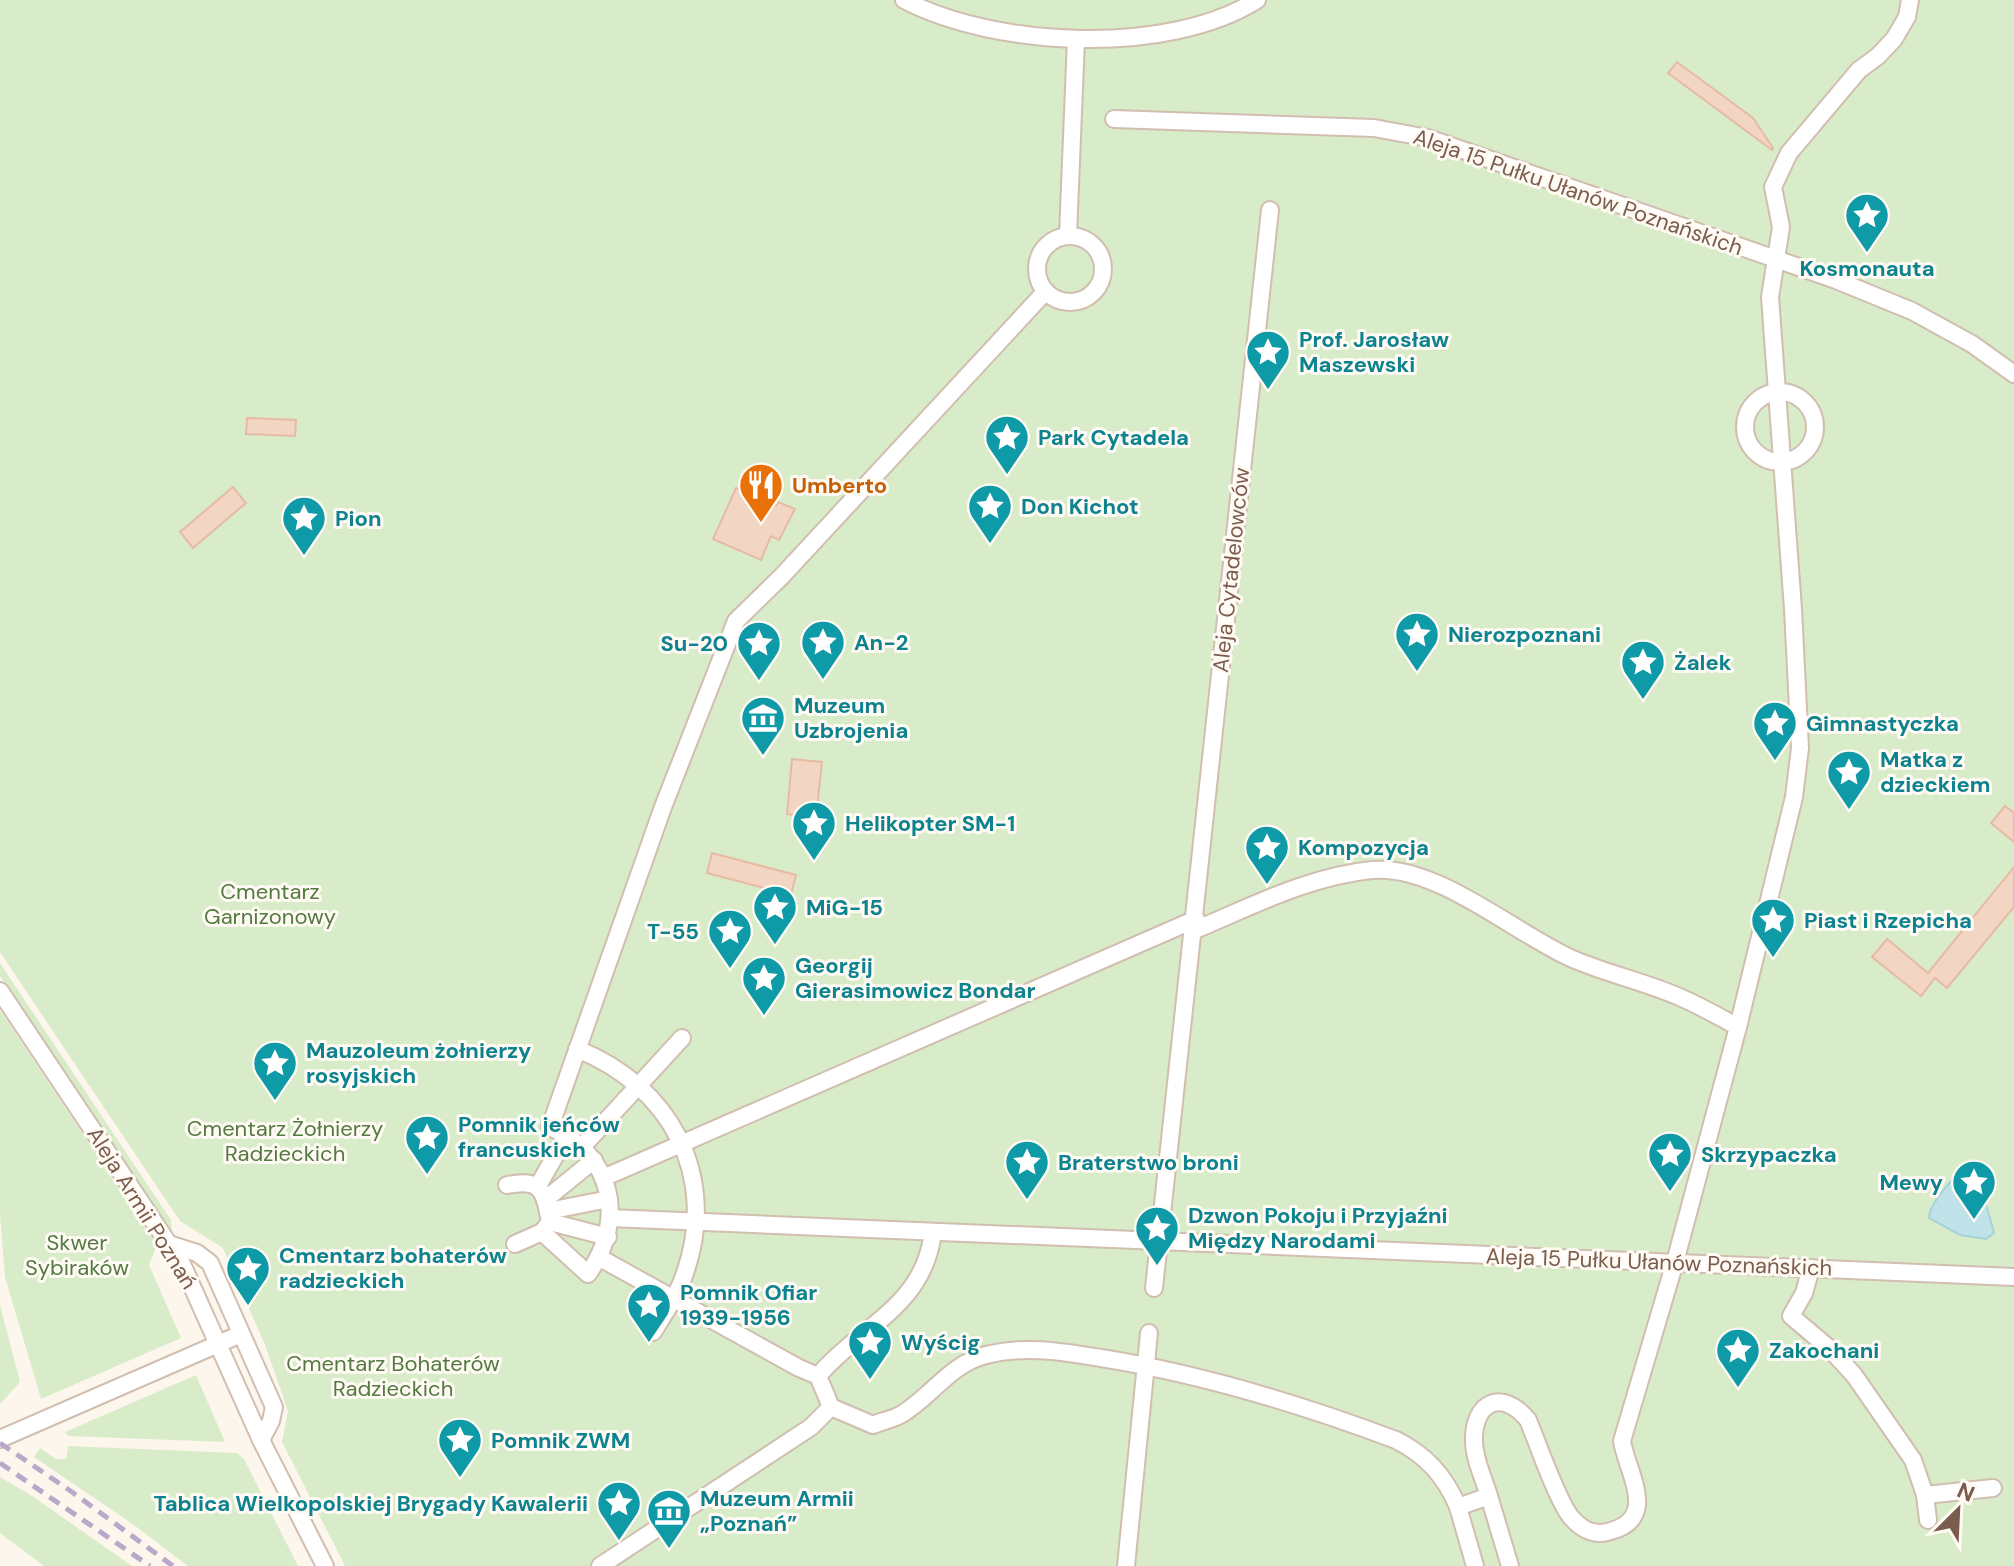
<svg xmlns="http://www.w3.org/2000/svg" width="2014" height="1566" viewBox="0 0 2014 1566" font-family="'DM Sans',sans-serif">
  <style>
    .green { fill: #d8ecc9 }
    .water { fill: #bfe3e8; stroke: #a5d3da; stroke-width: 2 }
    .building { fill: #f3d5c3; stroke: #e6bba3; stroke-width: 2 }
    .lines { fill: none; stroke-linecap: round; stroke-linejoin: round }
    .minor-casing { stroke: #d1beb0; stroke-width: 20 }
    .minor { stroke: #fff; stroke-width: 16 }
    .rail { stroke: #b9a8c9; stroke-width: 5; stroke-dasharray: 12 8; stroke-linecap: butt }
    .labels { text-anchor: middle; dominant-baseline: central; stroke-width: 6; stroke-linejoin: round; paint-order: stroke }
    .street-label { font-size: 22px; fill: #7a5c4d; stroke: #fffaf3 }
    .culture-label { font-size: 22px; font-weight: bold; fill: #0d838f; stroke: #fffaf3; text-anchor: start }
    .food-label { font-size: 22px; font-weight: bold; fill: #c56008; stroke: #fffaf3; text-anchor: start }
    .park-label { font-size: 22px; fill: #537a41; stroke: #fffaf3 }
  </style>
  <rect width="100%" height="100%" fill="#fdf6ec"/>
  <g class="green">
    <path d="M 0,0 L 2014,0 L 2014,1566 L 345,1566 L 282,1442 L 288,1411 L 265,1345 L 223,1248 L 180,1221 L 0,952 Z"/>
    <path d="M 0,963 L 171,1220 L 172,1232 L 0,976 Z"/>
    <path d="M 0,1010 L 157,1245 L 149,1265 L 181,1338 L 41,1399 L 5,1277 L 0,1214 Z"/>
    <path d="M 0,1305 L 20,1382 L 0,1404 Z"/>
    <path d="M 196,1375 L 225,1442 L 68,1436 L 65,1432 Z"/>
    <path d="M 68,1446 L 237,1453 L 244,1459 L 298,1566 L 188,1566 L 134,1525 L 34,1457 L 40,1448 L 56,1459 L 66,1459 Z"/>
    <path d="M 0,1477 L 32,1496 L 132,1566 L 44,1566 L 0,1533 Z"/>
  </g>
  <path class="water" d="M 1970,1166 L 1977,1167 L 1987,1179 L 1986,1204 L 1994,1233 L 1986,1239 L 1960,1235 L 1929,1218 C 1929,1204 1957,1171 1970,1166 Z"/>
  <g class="building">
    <path d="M 1677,62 L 1753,118 L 1773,148 L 1772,150 L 1668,73 Z"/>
    <path d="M 247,418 L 296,420 L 295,436 L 246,434 Z"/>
    <path d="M 233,487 L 246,503 L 193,548 L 180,532 Z"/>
    <path d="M 736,488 L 776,506 L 778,502 L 795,509 L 779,540 L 771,536 L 761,560 L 713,539 Z"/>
    <path d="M 792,759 L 822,762 L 816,817 L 787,814 Z"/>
    <path d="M 2005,806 L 2014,813 L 2014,842 L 1991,823 Z"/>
    <path d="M 712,853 L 796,875 L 791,895 L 707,873 Z"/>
    <path d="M 2014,867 L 2014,907 L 1947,988 L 1935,978 L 1921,996 L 1872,957 L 1887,939 L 1928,973 Z"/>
  </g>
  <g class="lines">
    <g class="minor-casing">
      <g id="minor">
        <path d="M 904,0 C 996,48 1168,56 1257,0"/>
        <path d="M 1114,119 L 1374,128 L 1428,138 L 1836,280 L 1912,311 L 1972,344 L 2014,374"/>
        <path d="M 1068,235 L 1076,39"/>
        <circle cx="1070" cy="269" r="33"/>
        <circle cx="1780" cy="427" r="35"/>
        <path d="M 1195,930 C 1252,906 1310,876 1372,870 C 1438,864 1516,935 1575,960 C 1611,975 1649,983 1684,999 C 1702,1007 1720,1017 1738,1027"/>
        <path d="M 0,991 L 182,1264 L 261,1440 L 325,1566"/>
        <path d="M 577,1049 C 670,1086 719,1175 685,1273 C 678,1294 665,1313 653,1332"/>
        <path d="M 582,1147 L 682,1038"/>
        <path d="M 603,1178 L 1196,919"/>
        <path d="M 507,1185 C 542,1178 544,1191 550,1222 L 542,1232 L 515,1244"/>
        <path d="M 538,1186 L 567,1135"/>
        <path d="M 546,1199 L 594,1160"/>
        <path d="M 548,1211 L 609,1199"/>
        <path d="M 610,1218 L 2014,1277"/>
        <path d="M 550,1222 L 608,1237"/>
        <path d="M 542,1232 L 588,1274 C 627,1219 613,1155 550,1127 L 663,807 L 736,621 L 782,576 L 1045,292"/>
        <path d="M 169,1244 L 197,1253 L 210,1263 L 274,1407 L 271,1421 L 261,1440"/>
        <path d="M 600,1258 L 799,1368 L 818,1376 L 831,1407 L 873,1425 C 882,1421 894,1419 902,1414 C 932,1396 950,1364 986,1355 C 1025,1345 1063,1352 1101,1358 C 1202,1374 1300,1404 1396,1440 C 1426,1455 1445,1476 1458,1507"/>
        <path d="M 1811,1268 L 1804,1293 L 1791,1316 L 1830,1349 L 1854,1375 L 1913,1460 L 1925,1495"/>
        <path d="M 1154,1288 L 1270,210"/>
        <path d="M 818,1376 C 861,1325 924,1307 933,1232"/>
        <path d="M 0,1439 L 241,1334"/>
        <path d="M 1489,1496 L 1510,1566"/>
        <path d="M 1928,1520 L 1925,1495 L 1993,1488"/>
        <path d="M 600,1566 L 811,1427 L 831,1407"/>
        <path d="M 1126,1566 L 1149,1333"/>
        <path d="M 1475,1566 L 1458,1507 L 1489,1496 C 1484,1479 1474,1459 1474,1441 C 1473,1402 1502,1388 1528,1420 C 1538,1444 1556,1497 1570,1516 C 1579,1527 1592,1536 1607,1532 C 1661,1520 1627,1473 1622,1441 L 1675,1262 L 1738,1027 L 1794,797 L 1800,748 L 1793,609 L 1770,297 L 1781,227 L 1773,187 L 1789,153 L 1859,70 L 1878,56 L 1894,39 L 1907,17 L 1910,0"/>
      </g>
    </g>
    <use href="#minor" class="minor"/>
    <g class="rail">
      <path d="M 0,1443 L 72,1492 L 173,1566"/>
      <path d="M 0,1463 L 150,1566"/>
    </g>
  </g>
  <defs>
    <g id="sight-pin" transform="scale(2.3)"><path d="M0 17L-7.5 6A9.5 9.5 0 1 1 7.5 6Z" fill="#0f9aa8" stroke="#fffaf3"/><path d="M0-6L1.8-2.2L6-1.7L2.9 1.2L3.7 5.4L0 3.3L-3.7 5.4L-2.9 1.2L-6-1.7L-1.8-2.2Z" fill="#fff"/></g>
    <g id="restaurant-pin" transform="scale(2.3)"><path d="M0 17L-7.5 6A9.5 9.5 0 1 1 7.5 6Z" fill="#e8710a" stroke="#fffaf3"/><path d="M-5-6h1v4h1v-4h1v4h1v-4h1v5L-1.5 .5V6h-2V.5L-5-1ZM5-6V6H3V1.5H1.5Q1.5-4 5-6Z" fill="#fff"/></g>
    <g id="museum-pin" transform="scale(2.3)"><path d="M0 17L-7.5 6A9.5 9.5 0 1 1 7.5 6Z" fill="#0f9aa8" stroke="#fffaf3"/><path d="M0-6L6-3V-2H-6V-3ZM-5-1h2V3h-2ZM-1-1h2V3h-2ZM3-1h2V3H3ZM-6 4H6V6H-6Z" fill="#fff"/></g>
  </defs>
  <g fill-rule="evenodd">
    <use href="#sight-pin" x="1867" y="215"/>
    <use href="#sight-pin" x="1268" y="352"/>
    <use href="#sight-pin" x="1007" y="437"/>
    <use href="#restaurant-pin" x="761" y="485"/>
    <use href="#sight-pin" x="990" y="506"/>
    <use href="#sight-pin" x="304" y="518"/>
    <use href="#sight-pin" x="1417" y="634"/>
    <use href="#sight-pin" x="823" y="642"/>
    <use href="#sight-pin" x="759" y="643"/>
    <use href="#sight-pin" x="1643" y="662"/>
    <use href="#museum-pin" x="763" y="718"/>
    <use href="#sight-pin" x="1775" y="723"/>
    <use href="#sight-pin" x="1849" y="772"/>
    <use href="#sight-pin" x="814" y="823"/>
    <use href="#sight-pin" x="1267" y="847"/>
    <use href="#sight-pin" x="775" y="907"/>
    <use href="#sight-pin" x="1773" y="920"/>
    <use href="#sight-pin" x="730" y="931"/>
    <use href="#sight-pin" x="764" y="978"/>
    <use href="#sight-pin" x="275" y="1063"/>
    <use href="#sight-pin" x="427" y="1137"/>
    <use href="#sight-pin" x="1670" y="1154"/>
    <use href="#sight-pin" x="1027" y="1162"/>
    <use href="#sight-pin" x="1974" y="1182"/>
    <use href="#sight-pin" x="1157" y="1228"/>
    <use href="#sight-pin" x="248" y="1268"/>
    <use href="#sight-pin" x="649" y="1305"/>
    <use href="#sight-pin" x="870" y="1342"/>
    <use href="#sight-pin" x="1738" y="1350"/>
    <use href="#sight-pin" x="460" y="1440"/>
    <use href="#sight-pin" x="619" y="1503"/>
    <use href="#museum-pin" x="669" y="1511"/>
  </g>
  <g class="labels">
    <g class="street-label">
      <text transform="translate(1578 192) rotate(19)">Aleja 15 Pułku Ułanów Poznańskich</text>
      <text transform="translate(1231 570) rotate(-84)">Aleja Cytadelowców</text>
      <text transform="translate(142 1208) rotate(58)">Aleja Armii Poznań</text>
      <text transform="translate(1659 1262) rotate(2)">Aleja 15 Pułku Ułanów Poznańskich</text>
    </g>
    <g class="culture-label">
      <text x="1867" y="268" text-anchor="middle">Kosmonauta</text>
      <text x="1299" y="339">Prof. Jarosław<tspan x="1299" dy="25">Maszewski</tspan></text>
      <text x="1038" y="437">Park Cytadela</text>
      <text x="1021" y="506">Don Kichot</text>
      <text x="335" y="518">Pion</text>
      <text x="1448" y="634">Nierozpoznani</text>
      <text x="854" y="642">An-2</text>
      <text x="728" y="643" text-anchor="end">Su-20</text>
      <text x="1674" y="662">Żalek</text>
      <text x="794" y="705">Muzeum<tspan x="794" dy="25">Uzbrojenia</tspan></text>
      <text x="1806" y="723">Gimnastyczka</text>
      <text x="1880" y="759">Matka z<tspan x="1880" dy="25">dzieckiem</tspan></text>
      <text x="845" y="823">Helikopter SM-1</text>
      <text x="1298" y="847">Kompozycja</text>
      <text x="806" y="907">MiG-15</text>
      <text x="1804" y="920">Piast i Rzepicha</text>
      <text x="699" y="931" text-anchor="end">T-55</text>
      <text x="795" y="965">Georgij<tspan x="795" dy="25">Gierasimowicz Bondar</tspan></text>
      <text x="306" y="1050">Mauzoleum żołnierzy<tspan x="306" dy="25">rosyjskich</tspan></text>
      <text x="458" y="1124">Pomnik jeńców<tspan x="458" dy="25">francuskich</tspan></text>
      <text x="1701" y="1154">Skrzypaczka</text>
      <text x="1058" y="1162">Braterstwo broni</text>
      <text x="1943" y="1182" text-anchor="end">Mewy</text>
      <text x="1188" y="1215">Dzwon Pokoju i Przyjaźni<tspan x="1188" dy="25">Między Narodami</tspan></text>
      <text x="279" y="1255">Cmentarz bohaterów<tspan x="279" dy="25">radzieckich</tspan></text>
      <text x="680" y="1292">Pomnik Ofiar<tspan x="680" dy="25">1939-1956</tspan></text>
      <text x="901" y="1342">Wyścig</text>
      <text x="1769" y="1350">Zakochani</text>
      <text x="491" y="1440">Pomnik ZWM</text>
      <text x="700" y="1498">Muzeum Armii<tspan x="700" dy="25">„Poznań”</tspan></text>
      <text x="588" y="1503" text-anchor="end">Tablica Wielkopolskiej Brygady Kawalerii</text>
    </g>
    <g class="food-label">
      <text x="792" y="485">Umberto</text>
    </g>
    <g class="park-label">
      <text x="270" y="891">Cmentarz<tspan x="270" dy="25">Garnizonowy</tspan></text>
      <text x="285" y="1128">Cmentarz Żołnierzy<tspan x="285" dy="25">Radzieckich</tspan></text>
      <text x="77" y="1242">Skwer<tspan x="77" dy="25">Sybiraków</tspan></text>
      <text x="393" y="1363">Cmentarz Bohaterów<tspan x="393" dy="25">Radzieckich</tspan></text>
    </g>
  </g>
  <g transform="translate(1958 1510) rotate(24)" stroke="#fffaf3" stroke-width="6" paint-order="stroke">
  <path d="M0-6L14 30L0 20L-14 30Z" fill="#7a5c4d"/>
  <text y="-12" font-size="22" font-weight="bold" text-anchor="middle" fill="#7a5c4d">N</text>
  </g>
</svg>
